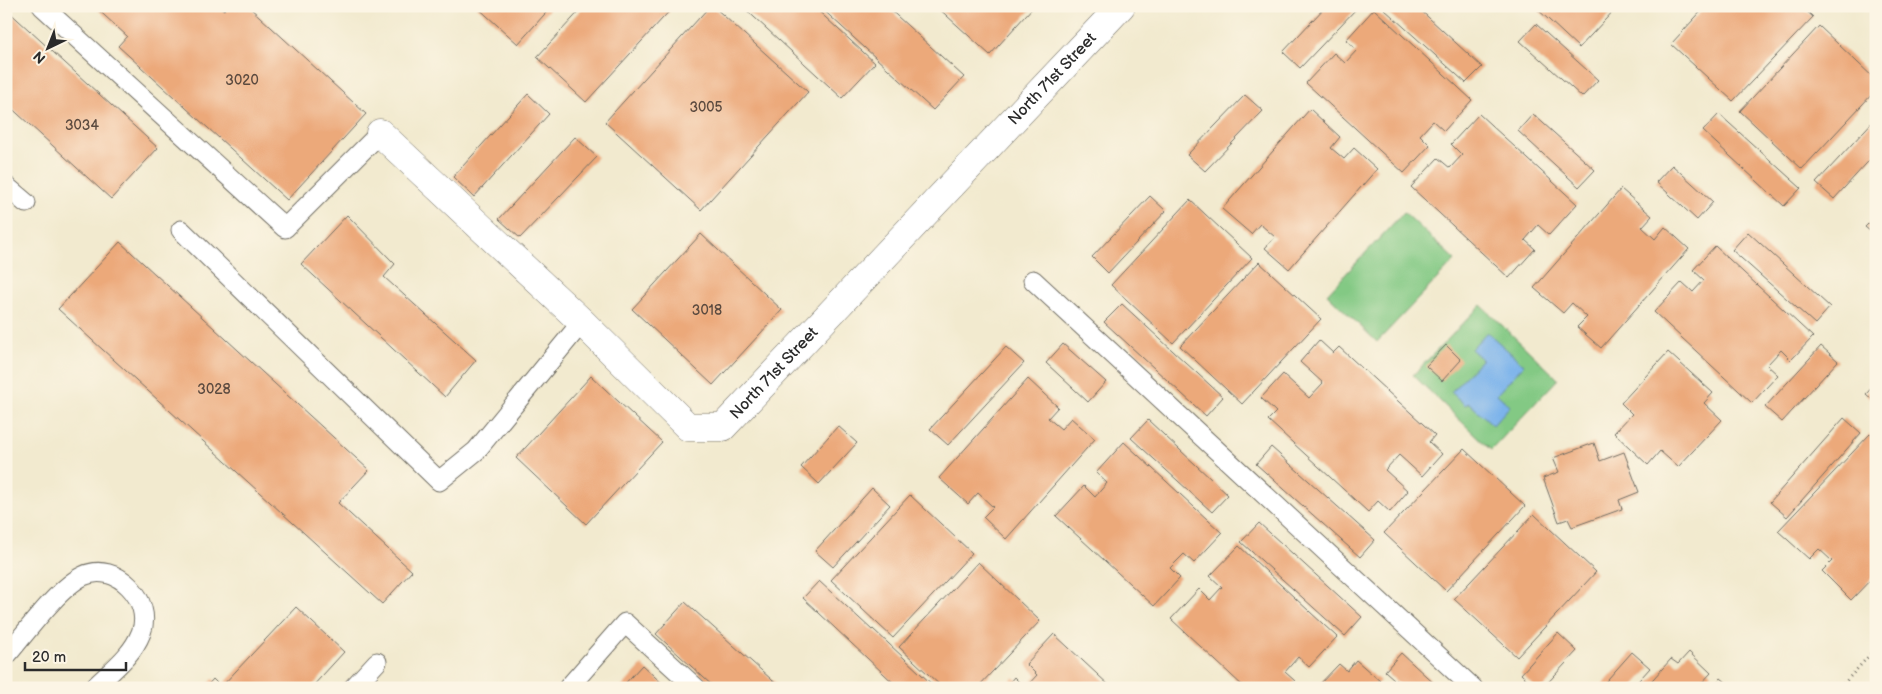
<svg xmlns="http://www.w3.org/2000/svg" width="1882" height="694" viewBox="0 0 1882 694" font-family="'Balsamiq Sans',sans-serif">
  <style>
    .green { fill: #83c984; stroke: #577a58 }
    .water { fill: #7cb3eb; stroke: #546f8b }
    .building { fill: #eca97a }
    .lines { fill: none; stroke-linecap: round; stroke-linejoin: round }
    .lane-casing { stroke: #716e64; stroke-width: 21 }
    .street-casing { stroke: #716e64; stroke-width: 29 }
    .path { stroke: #716e64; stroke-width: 3; stroke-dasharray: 1 4; stroke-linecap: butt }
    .lane { stroke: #fff; stroke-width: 19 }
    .street { stroke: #fff; stroke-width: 28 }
    .labels { text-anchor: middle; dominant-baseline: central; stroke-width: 4; stroke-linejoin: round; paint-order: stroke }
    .number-label { font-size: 14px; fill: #5b4a3f }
    .street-label { font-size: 16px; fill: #2b2b2b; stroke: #fcf5e5 }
  </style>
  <rect width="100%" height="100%" fill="#fcf5e5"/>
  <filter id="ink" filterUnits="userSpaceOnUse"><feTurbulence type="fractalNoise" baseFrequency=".02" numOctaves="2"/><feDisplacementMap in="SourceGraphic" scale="10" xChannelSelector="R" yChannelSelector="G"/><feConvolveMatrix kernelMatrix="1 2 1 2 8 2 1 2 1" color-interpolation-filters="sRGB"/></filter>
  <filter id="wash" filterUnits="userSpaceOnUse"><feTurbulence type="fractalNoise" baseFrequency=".0096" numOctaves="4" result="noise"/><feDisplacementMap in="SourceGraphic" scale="20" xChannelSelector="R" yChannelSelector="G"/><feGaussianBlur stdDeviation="1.12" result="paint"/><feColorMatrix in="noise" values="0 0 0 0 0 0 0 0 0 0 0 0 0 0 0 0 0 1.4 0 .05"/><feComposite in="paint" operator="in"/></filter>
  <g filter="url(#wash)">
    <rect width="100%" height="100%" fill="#f2eacf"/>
    <g class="green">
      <path d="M 1404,212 L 1455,260 L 1377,342 L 1327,294 Z"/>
      <path d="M 1481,305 L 1558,379 L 1491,450 L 1413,375 Z"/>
    </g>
    <path class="water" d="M 1487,332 L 1524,365 L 1497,394 L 1510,406 L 1493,425 L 1469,403 L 1465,405 L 1451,392 L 1482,359 L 1471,349 Z"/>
    <g id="blocks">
      <g class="building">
        <path d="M 94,6 L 219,6 L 224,10 L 227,6 L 248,6 L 366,114 L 287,200 L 118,46 L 127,36 Z"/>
        <path d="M 476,6 L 552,6 L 518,44 Z"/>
        <path d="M 584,6 L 674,6 L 586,102 L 537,57 Z"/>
        <path d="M 710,6 L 713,6 L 808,92 L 701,210 L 605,122 Z"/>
        <path d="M 742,6 L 813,6 L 875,63 L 842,98 Z"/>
        <path d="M 819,6 L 886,6 L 964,77 L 933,110 Z"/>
        <path d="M 936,6 L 1034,6 L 990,55 Z"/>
        <path d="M 1326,6 L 1355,6 L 1357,8 L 1300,68 L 1283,52 Z"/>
        <path d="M 1387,6 L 1416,6 L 1482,67 L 1466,83 L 1384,9 Z"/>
        <path d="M 1534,6 L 1615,6 L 1617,7 L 1579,48 Z"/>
        <path d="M 1706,6 L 1801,6 L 1813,17 L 1733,101 L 1671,44 Z"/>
        <path d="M 6,9 L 158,148 L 111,199 L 6,103 Z"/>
        <path d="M 1374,9 L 1472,100 L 1444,131 L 1433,121 L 1420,135 L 1430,145 L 1404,173 L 1306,83 L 1334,53 L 1345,63 L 1357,50 L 1346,40 Z"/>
        <path d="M 1536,24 L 1598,80 L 1582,97 L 1520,41 Z"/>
        <path d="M 1819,26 L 1876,80 L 1876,90 L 1802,169 L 1740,111 Z"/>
        <path d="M 528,94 L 549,114 L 474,197 L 453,177 Z"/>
        <path d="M 1245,95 L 1263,111 L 1205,171 L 1187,155 Z"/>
        <path d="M 1310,109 L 1340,137 L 1331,148 L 1344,159 L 1354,148 L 1377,169 L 1289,269 L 1265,248 L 1275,237 L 1260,224 L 1251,234 L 1222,209 Z"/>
        <path d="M 1479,114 L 1577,204 L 1549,235 L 1538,225 L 1525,240 L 1535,249 L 1509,278 L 1411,187 L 1438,158 L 1450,168 L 1462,155 L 1451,144 Z"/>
        <path d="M 1533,114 L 1595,170 L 1579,187 L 1518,131 Z"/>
        <path d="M 1719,114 L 1801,188 L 1784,206 L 1703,131 Z"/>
        <path d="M 1876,118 L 1876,153 L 1834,199 L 1816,183 Z"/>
        <path d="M 575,137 L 597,157 L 520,238 L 499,219 Z"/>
        <path d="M 1672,165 L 1713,202 L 1697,220 L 1656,182 Z"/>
        <path d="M 1621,189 L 1652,216 L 1642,227 L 1655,239 L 1665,227 L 1689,249 L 1601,348 L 1577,327 L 1587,317 L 1572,303 L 1563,313 L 1534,288 Z"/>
        <path d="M 1150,196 L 1166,211 L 1108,273 L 1092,257 Z"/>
        <path d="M 1190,200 L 1252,258 L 1173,343 L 1111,285 Z"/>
        <path d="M 347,215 L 395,264 L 384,277 L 476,360 L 445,397 L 301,264 Z"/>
        <path d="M 1876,216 L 1876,236 L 1865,227 Z"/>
        <path d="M 1748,232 L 1830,307 L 1815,324 L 1732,250 Z"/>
        <path d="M 701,234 L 782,310 L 713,385 L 632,309 Z"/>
        <path d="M 120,242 L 369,470 L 338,503 L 412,571 L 382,604 L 58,309 Z"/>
        <path d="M 1715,246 L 1813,337 L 1791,360 L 1781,350 L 1767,365 L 1778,375 L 1752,403 L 1654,312 L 1682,282 L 1693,292 L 1704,280 L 1693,270 Z"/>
        <path d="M 1259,262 L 1321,319 L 1242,404 L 1180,346 Z"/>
        <path d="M 1122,304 L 1223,397 L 1206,416 L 1104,322 Z"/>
        <path d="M 1319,340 L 1333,353 L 1339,347 L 1435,435 L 1429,442 L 1442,454 L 1422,476 L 1399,455 L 1385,470 L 1408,491 L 1390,512 L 1378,501 L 1368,512 L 1268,420 L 1276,412 L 1261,398 L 1283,374 L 1309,398 L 1323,383 L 1300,362 Z"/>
        <path d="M 1063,344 L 1106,382 L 1088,402 L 1046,363 Z"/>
        <path d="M 1446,345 L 1461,360 L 1442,381 L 1426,366 Z"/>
        <path d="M 1821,346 L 1838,361 L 1782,422 L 1765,407 Z"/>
        <path d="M 1006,347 L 1024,363 L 948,445 L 930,429 Z"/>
        <path d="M 1668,352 L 1713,393 L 1704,403 L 1722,420 L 1678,467 L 1660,451 L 1648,465 L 1614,433 L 1632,414 L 1621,403 Z"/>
        <path d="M 591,376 L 662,442 L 586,524 L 516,458 Z"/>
        <path d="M 1028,379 L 1058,407 L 1048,418 L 1061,429 L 1071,418 L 1095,439 L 1006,539 L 983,517 L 993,507 L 978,493 L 968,504 L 939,478 Z"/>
        <path d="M 1876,383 L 1876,403 L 1866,394 Z"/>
        <path d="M 1844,418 L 1861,433 L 1787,517 L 1770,502 Z"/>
        <path d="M 1148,420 L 1228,495 L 1212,512 L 1131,438 Z"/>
        <path d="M 838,426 L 857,443 L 819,484 L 801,467 Z"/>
        <path d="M 1870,434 L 1876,440 L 1876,574 L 1851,600 L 1822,571 L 1832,561 L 1819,549 L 1809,559 L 1778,531 Z"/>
        <path d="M 1124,442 L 1222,533 L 1194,563 L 1184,554 L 1170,568 L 1180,578 L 1154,606 L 1056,516 L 1084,486 L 1095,497 L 1107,483 L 1096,473 Z"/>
        <path d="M 1594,443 L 1600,461 L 1624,452 L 1639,492 L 1619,500 L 1622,509 L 1572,527 L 1568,519 L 1559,522 L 1543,478 L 1559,472 L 1553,458 Z"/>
        <path d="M 1271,447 L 1375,540 L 1360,557 L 1256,464 Z"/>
        <path d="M 1464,449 L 1525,506 L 1446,591 L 1384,533 Z"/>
        <path d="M 872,488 L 890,505 L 833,567 L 815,551 Z"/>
        <path d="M 910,495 L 972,553 L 893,638 L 831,580 Z"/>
        <path d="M 1534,514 L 1596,572 L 1517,657 L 1454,599 Z"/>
        <path d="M 1259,523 L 1362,617 L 1345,636 L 1241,542 Z"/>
        <path d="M 1239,546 L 1337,637 L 1309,667 L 1298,657 L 1285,672 L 1295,681 L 1288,688 L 1245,688 L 1171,619 L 1199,589 L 1210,600 L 1222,587 L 1210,576 Z"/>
        <path d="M 978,562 L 1040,621 L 977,688 L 943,688 L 899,647 Z"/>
        <path d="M 819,581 L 872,630 L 873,629 L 936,688 L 899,688 L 803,598 Z"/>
        <path d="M 685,602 L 781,688 L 715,688 L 656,634 Z"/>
        <path d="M 296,607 L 344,652 L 311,688 L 205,688 L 213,679 L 221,687 Z"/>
        <path d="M 1558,633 L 1577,651 L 1543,688 L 1536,688 L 1521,674 Z"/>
        <path d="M 1054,634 L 1112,688 L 1005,688 L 1014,677 L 1025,688 L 1037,675 L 1026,664 Z"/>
        <path d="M 1632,652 L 1650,668 L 1632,688 L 1600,688 Z"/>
        <path d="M 1689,652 L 1711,673 L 1697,688 L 1645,688 L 1671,659 L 1678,664 Z"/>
        <path d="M 1401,653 L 1439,688 L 1404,688 L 1385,671 Z"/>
        <path d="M 1356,660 L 1380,681 L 1372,688 L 1316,688 L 1339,664 L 1347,671 Z"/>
        <path d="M 642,665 L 667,688 L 621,688 Z"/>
        <path d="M 1721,678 L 1733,688 L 1712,688 Z"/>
      </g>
    </g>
  </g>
  <g filter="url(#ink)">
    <use href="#blocks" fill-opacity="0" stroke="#716e64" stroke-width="1"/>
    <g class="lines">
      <g class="lane-casing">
        <g id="lane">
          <path d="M 42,6 L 285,228 L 380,133"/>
          <path d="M 6,186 L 26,203"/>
          <path d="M 181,230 L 439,481 L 476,451 L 582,322"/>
          <path d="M 1033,280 L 1473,688"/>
          <path d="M 6,656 C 25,634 58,588 83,576 C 116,560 154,601 141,633 C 132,656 111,671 94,688"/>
          <path d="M 353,688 L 377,662"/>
          <path d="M 568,688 L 625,623 L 696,688"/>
        </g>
      </g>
      <g class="street-casing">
        <g id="street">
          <path id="s1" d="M 380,133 L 582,322 L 688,427 L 723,427 L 1121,6"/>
        </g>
      </g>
      <path class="path" d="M 1840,688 L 1876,648"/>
      <use href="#lane" class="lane"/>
      <use href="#street" class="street"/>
    </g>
  </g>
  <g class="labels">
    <g class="number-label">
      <text x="242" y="80">3020</text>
      <text x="706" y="107">3005</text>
      <text x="82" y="125">3034</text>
      <text x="707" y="310">3018</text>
      <text x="214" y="389">3028</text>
    </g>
    <g class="street-label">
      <text stroke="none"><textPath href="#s1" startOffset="940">North 71st Street</textPath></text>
      <text stroke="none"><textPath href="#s1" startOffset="535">North 71st Street</textPath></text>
    </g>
  </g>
  <rect width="1882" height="694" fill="none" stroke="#fcf5e5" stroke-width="25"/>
  <g transform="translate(48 48) rotate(223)" stroke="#fcf5e5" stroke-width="4" paint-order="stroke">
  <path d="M0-4L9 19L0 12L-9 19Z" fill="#2b2b2b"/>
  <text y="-8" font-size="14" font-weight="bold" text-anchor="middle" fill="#2b2b2b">N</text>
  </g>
  <path d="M25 662v8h101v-8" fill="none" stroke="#2b2b2b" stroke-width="2.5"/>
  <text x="32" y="662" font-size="15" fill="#2b2b2b" stroke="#fcf5e5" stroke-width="4" paint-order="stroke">20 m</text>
</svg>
